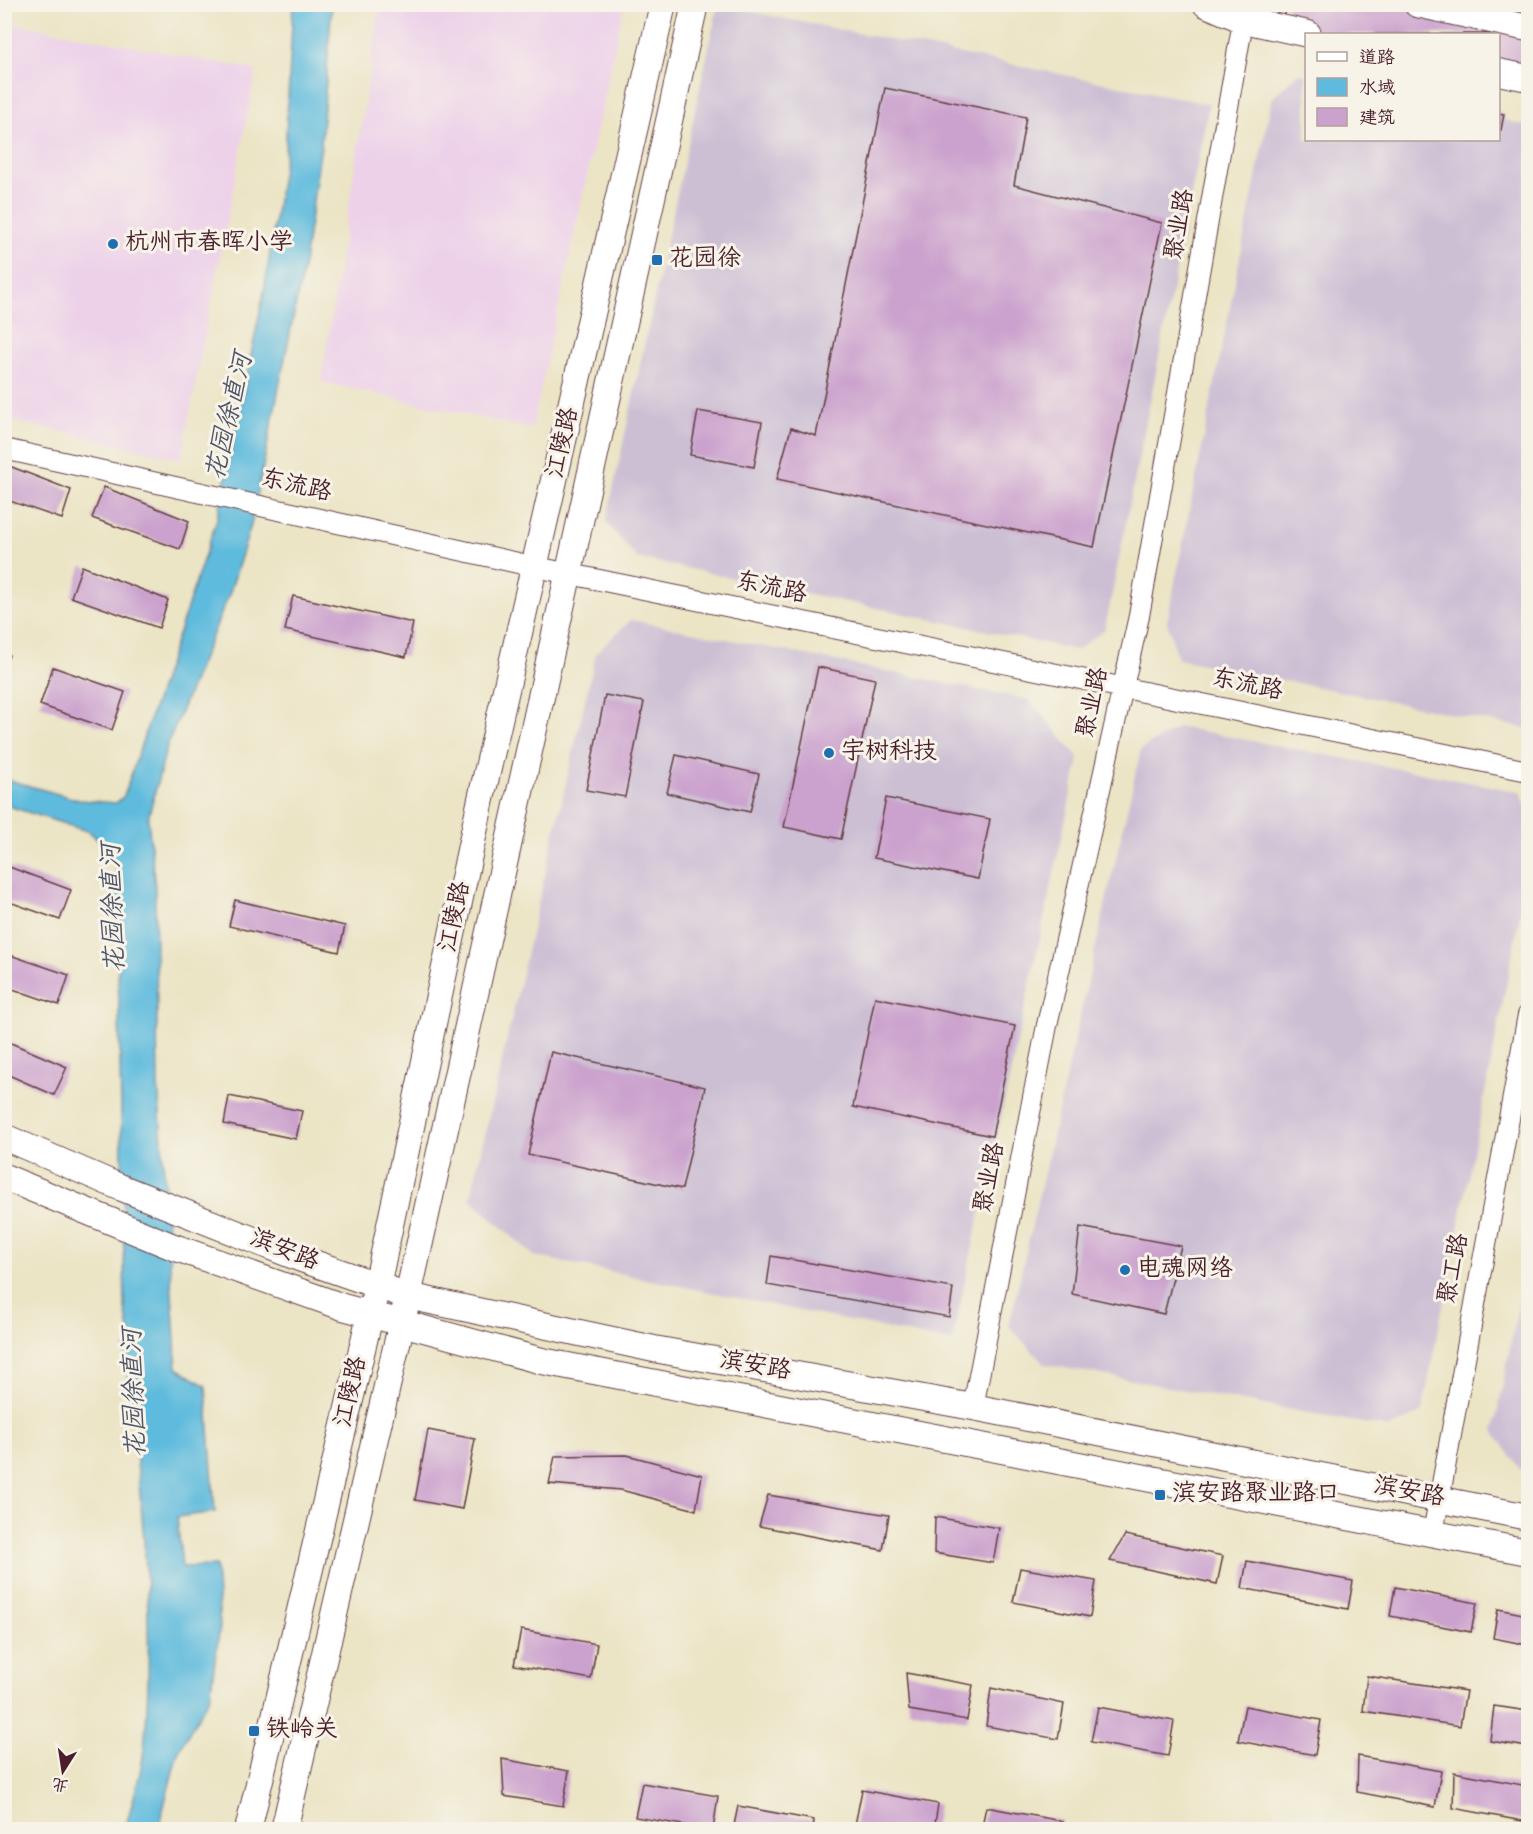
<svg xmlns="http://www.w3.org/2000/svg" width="1533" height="1834" viewBox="0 0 1533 1834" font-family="Dekko,'LXGW WenKai TC',sans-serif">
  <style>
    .built { fill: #edd1e9 }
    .industrial { fill: #ccbfd4 }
    .water { fill: #5fbbdd; stroke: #546d84; stroke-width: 1.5 }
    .building { fill: #cba2cd }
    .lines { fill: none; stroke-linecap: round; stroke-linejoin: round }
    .minor-casing { stroke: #623d42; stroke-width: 22 }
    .major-casing { stroke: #623d42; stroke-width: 28 }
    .minor { stroke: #fff; stroke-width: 20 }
    .major { stroke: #fff; stroke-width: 26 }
    .poi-dot { fill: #1f6fb2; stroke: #f7f3e8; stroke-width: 2 }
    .labels { text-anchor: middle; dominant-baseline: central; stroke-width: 6; stroke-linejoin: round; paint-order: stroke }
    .street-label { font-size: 24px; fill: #4a1f2b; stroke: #f7f3e8 }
    .poi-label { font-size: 24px; fill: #4a1f2b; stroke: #f7f3e8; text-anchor: start }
    .water-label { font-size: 26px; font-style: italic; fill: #515669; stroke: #f7f3e8 }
  </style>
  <rect width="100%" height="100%" fill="#f7f3e8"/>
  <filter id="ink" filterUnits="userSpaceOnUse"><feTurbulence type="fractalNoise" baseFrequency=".0167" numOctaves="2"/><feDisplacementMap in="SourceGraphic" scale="12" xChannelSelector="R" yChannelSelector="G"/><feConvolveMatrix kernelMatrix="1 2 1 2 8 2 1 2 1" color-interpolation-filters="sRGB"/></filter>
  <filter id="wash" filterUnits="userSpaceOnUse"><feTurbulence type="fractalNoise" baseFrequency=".008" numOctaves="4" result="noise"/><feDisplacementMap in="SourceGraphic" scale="24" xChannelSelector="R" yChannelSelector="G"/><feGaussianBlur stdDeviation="1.35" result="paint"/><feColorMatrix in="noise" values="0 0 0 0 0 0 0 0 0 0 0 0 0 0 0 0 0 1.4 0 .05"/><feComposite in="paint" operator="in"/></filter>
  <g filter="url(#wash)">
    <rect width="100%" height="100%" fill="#ebe4c5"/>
    <g class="built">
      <path d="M 380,5 L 624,5 L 532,429 L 321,382 Z"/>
      <path d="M 5,22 L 256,70 L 181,459 L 5,419 Z"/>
    </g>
    <g class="industrial">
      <path d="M 718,5 L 1209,104 L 1105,629 L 1077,650 L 637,558 L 606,522 Z"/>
      <path d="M 1298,73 L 1306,75 L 1306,140 L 1498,140 L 1499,119 L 1528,126 L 1528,729 L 1178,659 L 1167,622 L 1272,98 Z"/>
      <path d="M 631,620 L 1030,700 L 1079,758 L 952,1342 L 534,1256 L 470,1199 L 596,653 Z"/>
      <path d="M 1179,727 L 1520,792 L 1528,811 L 1528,875 L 1422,1412 L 1390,1428 L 1044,1364 L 1009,1326 L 1141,749 Z"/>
      <path d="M 1528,1255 L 1528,1471 L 1520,1469 L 1494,1431 Z"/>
    </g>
    <path class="water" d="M 293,5 L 332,5 L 321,145 L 304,264 L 251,525 L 230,592 L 167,746 L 148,818 L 155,888 L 158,1083 L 177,1368 L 206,1386 L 215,1512 L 177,1517 L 182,1567 L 216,1566 L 220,1627 L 210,1696 L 178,1752 L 158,1829 L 125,1829 C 132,1803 141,1776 144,1749 C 157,1616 139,1482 125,1349 L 131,1341 L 125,1309 L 116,869 L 110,853 L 90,832 L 5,805 L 5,779 L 79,800 L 116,803 L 124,796 L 217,519 L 264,292 L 285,154 Z"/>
    <g id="blocks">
      <g class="building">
        <path d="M 1287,4 L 1431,4 L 1528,25 L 1528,83 L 1498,76 L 1498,34 L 1281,34 Z"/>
        <path d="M 885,88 L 1026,117 L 1014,185 L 1162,223 L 1094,547 L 777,479 L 791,428 L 816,436 Z"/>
        <path d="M 1498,113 L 1504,114 L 1501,130 L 1498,130 Z"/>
        <path d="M 698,411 L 762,422 L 754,467 L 690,455 Z"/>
        <path d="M 4,464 L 71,490 L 62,519 L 4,499 Z"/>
        <path d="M 104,487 L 189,521 L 180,549 L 92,518 Z"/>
        <path d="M 82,566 L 168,600 L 159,628 L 71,597 Z"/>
        <path d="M 293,596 L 413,623 L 406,657 L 285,630 Z"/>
        <path d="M 4,654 L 9,655 L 5,668 L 4,668 Z"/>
        <path d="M 53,667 L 125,692 L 112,730 L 40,705 Z"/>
        <path d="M 818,667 L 875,679 L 841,839 L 784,827 Z"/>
        <path d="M 605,695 L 644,702 L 625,797 L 586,790 Z"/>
        <path d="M 676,755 L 759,774 L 750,812 L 667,793 Z"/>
        <path d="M 886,798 L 990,819 L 978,879 L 874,858 Z"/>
        <path d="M 4,865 L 71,890 L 60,920 L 4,900 Z"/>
        <path d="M 235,900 L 345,926 L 339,952 L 229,926 Z"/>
        <path d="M 4,953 L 69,975 L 59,1005 L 4,986 Z"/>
        <path d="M 875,997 L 1015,1026 L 992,1136 L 853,1107 Z"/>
        <path d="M 4,1040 L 67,1067 L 54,1095 L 4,1073 Z"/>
        <path d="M 551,1052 L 705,1087 L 682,1189 L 528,1155 Z"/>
        <path d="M 229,1096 L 302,1111 L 296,1139 L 224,1124 Z"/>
        <path d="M 1080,1227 L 1181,1246 L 1164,1314 L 1072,1294 Z"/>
        <path d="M 771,1256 L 953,1288 L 949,1317 L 767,1285 Z"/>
        <path d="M 428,1430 L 475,1439 L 462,1509 L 415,1500 Z"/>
        <path d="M 627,1455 L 702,1475 L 696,1510 L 621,1490 L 549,1484 L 555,1456 Z"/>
        <path d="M 768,1495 L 889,1515 L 883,1550 L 759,1526 Z"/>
        <path d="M 935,1517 L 999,1528 L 993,1563 L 934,1553 Z"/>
        <path d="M 1125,1535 L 1223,1556 L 1217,1584 L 1110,1561 Z"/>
        <path d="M 1247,1561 L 1353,1581 L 1348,1609 L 1242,1588 Z"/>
        <path d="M 1020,1568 L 1096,1581 L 1090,1617 L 1013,1602 Z"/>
        <path d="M 1395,1587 L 1477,1603 L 1471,1632 L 1390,1616 Z"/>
        <path d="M 1498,1609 L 1528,1615 L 1528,1645 L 1493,1638 Z"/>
        <path d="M 521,1630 L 597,1644 L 591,1679 L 514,1665 Z"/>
        <path d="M 906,1673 L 973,1685 L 967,1720 L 909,1710 Z"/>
        <path d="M 1367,1676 L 1466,1691 L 1460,1726 L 1363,1711 Z"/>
        <path d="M 991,1688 L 1064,1704 L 1058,1739 L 986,1726 Z"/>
        <path d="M 1245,1706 L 1321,1720 L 1315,1755 L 1238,1741 Z"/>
        <path d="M 1494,1706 L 1528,1711 L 1528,1747 L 1490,1741 Z"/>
        <path d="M 1098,1707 L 1174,1721 L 1168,1756 L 1091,1742 Z"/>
        <path d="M 1358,1756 L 1441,1771 L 1435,1807 L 1357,1792 Z"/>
        <path d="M 502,1759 L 569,1771 L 563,1806 L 504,1796 Z"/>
        <path d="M 1454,1772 L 1528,1786 L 1528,1822 L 1453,1808 Z"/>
        <path d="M 642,1783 L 718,1796 L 713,1830 L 635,1817 Z"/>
        <path d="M 862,1790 L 938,1804 L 934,1830 L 879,1830 L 855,1825 Z"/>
        <path d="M 738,1806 L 814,1820 L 813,1830 L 733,1830 Z"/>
        <path d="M 986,1807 L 1062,1821 L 1060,1830 L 981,1830 Z"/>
      </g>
    </g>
  </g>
  <g filter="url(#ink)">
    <use href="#blocks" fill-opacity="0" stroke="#623d42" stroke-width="1.5"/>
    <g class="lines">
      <g class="minor-casing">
        <g id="minor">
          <path d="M 4,449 L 536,567 L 1528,771"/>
          <path d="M 973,1407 L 1047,1025 L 1139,616 L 1246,4"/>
          <path d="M 1433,1533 L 1528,1015"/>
        </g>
      </g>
      <g class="major-casing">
        <g id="major">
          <path d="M 1206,4 L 1244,20 L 1308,34"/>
          <path d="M 1417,4 L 1528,28"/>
          <path d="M 1498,72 L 1528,78"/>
          <path d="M 4,1137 L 122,1188 L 299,1258 L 408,1296 L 654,1349 L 973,1407 L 1528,1517"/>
          <path d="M 4,1177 L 171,1246 L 343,1307 L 542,1361 L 1528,1552"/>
          <path d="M 248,1830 L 377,1286 L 481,799 L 663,4"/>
          <path d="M 284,1830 L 408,1296 L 695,4"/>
        </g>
      </g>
      <use href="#minor" class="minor"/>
      <use href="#major" class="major"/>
    </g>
  </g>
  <g class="poi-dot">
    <circle cx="113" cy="244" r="6"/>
    <rect x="651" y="254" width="12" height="12" rx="3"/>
    <circle cx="829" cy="753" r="6"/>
    <circle cx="1125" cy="1270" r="6"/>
    <rect x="1154" y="1489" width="12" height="12" rx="3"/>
    <rect x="248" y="1725" width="12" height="12" rx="3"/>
  </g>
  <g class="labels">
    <g class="street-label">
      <text transform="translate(1181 225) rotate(-80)">聚业路</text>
      <text transform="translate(564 443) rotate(-77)">江陵路</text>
      <text transform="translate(296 487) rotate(13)">东流路</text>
      <text transform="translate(771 589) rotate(12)">东流路</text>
      <text transform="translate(1247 686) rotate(12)">东流路</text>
      <text transform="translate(1094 703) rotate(-78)">聚业路</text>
      <text transform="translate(456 917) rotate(-78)">江陵路</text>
      <text transform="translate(991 1178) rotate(-79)">聚业路</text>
      <text transform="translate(284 1251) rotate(22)">滨安路</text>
      <text transform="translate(1455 1269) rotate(-79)">聚工路</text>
      <text transform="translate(755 1367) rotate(10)">滨安路</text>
      <text transform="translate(352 1392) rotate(-77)">江陵路</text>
      <text transform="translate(1409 1493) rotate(11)">滨安路</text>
    </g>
    <g class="poi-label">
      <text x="125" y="244">杭州市春晖小学</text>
      <text x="669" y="260">花园徐</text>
      <text x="841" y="753">宇树科技</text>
      <text x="1137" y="1270">电魂网络</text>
      <text x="1172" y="1495">滨安路聚业路口</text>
      <text x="266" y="1731">铁岭关</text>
    </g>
    <g class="water-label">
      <text transform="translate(231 417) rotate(-77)">花园徐直河</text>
      <text transform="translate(115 908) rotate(-92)">花园徐直河</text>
      <text transform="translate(136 1393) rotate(-92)">花园徐直河</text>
    </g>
  </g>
  <rect width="1533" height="1834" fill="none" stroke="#f7f3e8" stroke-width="24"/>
  <rect x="1305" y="33" width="195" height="108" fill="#f7f3e8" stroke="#b29e9c" stroke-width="1.5"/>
  <rect x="1317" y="52" width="30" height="9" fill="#ffffff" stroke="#b29e9c" stroke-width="1.5"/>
  <text x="1359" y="63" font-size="18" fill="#4a1f2b">道路</text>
  <rect x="1317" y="78" width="30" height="18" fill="#5fbbdd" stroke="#b29e9c" stroke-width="1.5"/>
  <text x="1359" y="93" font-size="18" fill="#4a1f2b">水域</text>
  <rect x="1317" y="108" width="30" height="18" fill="#cba2cd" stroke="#b29e9c" stroke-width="1.5"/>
  <text x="1359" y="123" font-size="18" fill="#4a1f2b">建筑</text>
  <g transform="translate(63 1771) rotate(192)" stroke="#f7f3e8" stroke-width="4.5" paint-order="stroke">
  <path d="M0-4.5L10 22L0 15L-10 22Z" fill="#4a1f2b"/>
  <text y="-9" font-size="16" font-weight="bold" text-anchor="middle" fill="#4a1f2b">北</text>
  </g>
</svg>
